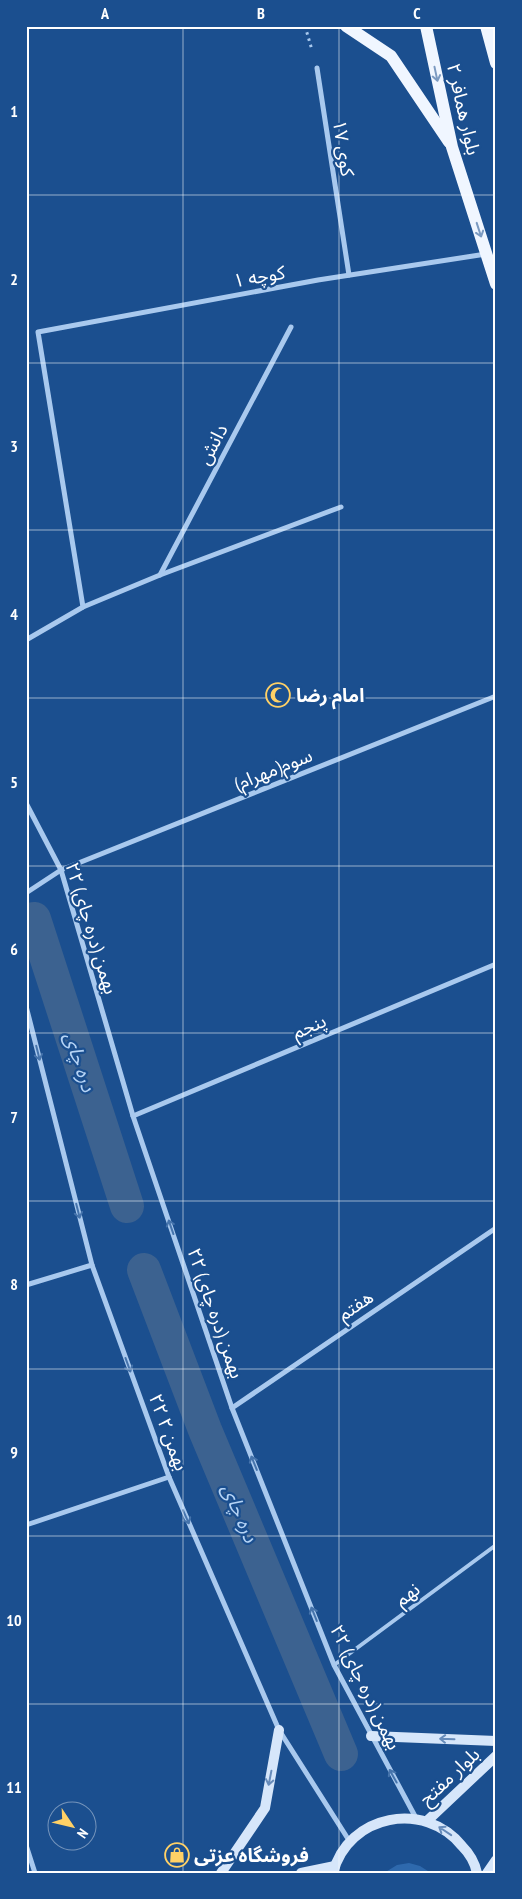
<svg xmlns="http://www.w3.org/2000/svg" width="522" height="1899" viewBox="0 0 522 1899" font-family="'PT Sans Narrow','Noto Sans Arabic',sans-serif">
  <style>
    .green { fill: #2e69ad }
    .lines { fill: none; stroke-linecap: round; stroke-linejoin: round }
    .canal { stroke: #3c6290; stroke-width: 34 }
    .path { stroke: #a9c9ee; stroke-width: 3; stroke-dasharray: 2.5 4; stroke-linecap: butt }
    .lane { stroke: #a9c9ee; stroke-width: 4 }
    .street { stroke: #a9c9ee; stroke-width: 5 }
    .secondary { stroke: #d6e6fa; stroke-width: 10 }
    .primary { stroke: #f0f6ff; stroke-width: 12 }
    .oneway { stroke: #7b9ac1 }
    .oneway2 { stroke: #4674ac }
    .oneway3 { stroke: #668bba }
    .grid { fill: none; stroke: #fff; stroke-width: 1; stroke-opacity: 0.55 }
    .labels { text-anchor: middle; dominant-baseline: central; stroke-width: 4.5; stroke-linejoin: round; paint-order: stroke }
    .street-label { font-size: 19px; fill: #fff; stroke: #1b4f8f }
    .poi-label { font-size: 19px; font-weight: bold; fill: #fff; stroke: #1b4f8f; text-anchor: start }
    .water-label { font-size: 20px; font-style: italic; fill: #b5d3f5; stroke: #1b4f8f }
    .neatline { fill: none; stroke: #fff; stroke-width: 2 }
    .grid-label { font-size: 16px; text-anchor: middle; font-weight: bold; fill: #fff }
  </style>
  <rect width="100%" height="100%" fill="#1b4f8f"/>
  <path class="green" d="M 409,1863 L 420,1866 L 431,1873 L 384,1873 L 397,1865 Z"/>
  <g class="lines">
    <g class="canal">
      <path d="M 34,919 L 127,1206"/>
      <path d="M 144,1270 L 205,1430 L 341,1754"/>
    </g>
    <path class="path" d="M 305,26 L 312,50"/>
    <path class="lane" d="M 334,1665 L 496,1545"/>
    <g class="street">
      <path d="M 317,68 L 349,275"/>
      <path d="M 160,575 L 291,327"/>
      <path d="M 83,607 L 38,332 L 318,280 L 486,254"/>
      <path d="M 26,640 L 83,607 L 160,575 L 341,507"/>
      <path d="M 26,803 L 61,870 L 133,1116 L 232,1408 L 334,1665 L 416,1818"/>
      <path d="M 26,893 L 61,870 L 496,696"/>
      <path d="M 26,1006 L 92,1265 L 169,1477 L 279,1730 L 350,1842"/>
      <path d="M 133,1116 L 496,964"/>
      <path d="M 26,1285 L 92,1265"/>
      <path d="M 232,1408 L 496,1228"/>
      <path d="M 26,1525 L 169,1477"/>
      <path d="M 26,1845 L 35,1873"/>
    </g>
    <g class="secondary">
      <path d="M 371,1736 L 496,1741"/>
      <path d="M 427,1821 L 496,1756"/>
      <path d="M 221,1873 L 265,1808 L 279,1730"/>
      <path d="M 301,1873 L 335,1866"/>
      <path d="M 333,1873 C 348,1814 425,1800 462,1846 C 469,1853 475,1863 477,1873"/>
      <path d="M 487,1873 L 496,1860"/>
    </g>
    <g class="primary">
      <path d="M 346,26 L 391,56 L 449,142"/>
      <path d="M 426,26 L 452,147 L 496,284"/>
      <path d="M 486,26 L 496,63"/>
    </g>
  </g>
  <defs><path id="oneway-shaft" d="M-6 0H5M1.5-3L5.5 0L1.5 3" fill="none" stroke-width="1.6" stroke-linecap="round" stroke-linejoin="round" transform="scale(1.25)"/></defs>
  <g class="oneway">
    <use href="#oneway-shaft" transform="translate(436 74) rotate(78)"/>
    <use href="#oneway-shaft" transform="translate(479 230) rotate(72)"/>
  </g>
  <g class="oneway2">
    <use href="#oneway-shaft" transform="translate(38 1053) rotate(76)"/>
    <use href="#oneway-shaft" transform="translate(78 1211) rotate(76)"/>
    <use href="#oneway-shaft" transform="translate(171 1227) rotate(-109)"/>
    <use href="#oneway-shaft" transform="translate(128 1365) rotate(70)"/>
    <use href="#oneway-shaft" transform="translate(254 1463) rotate(-112)"/>
    <use href="#oneway-shaft" transform="translate(186 1517) rotate(66)"/>
    <use href="#oneway-shaft" transform="translate(314 1614) rotate(-112)"/>
    <use href="#oneway-shaft" transform="translate(393 1776) rotate(-119)"/>
  </g>
  <g class="oneway3">
    <use href="#oneway-shaft" transform="translate(447 1739) rotate(-178)"/>
    <use href="#oneway-shaft" transform="translate(270 1778) rotate(101)"/>
    <use href="#oneway-shaft" transform="translate(445 1831) rotate(-146)"/>
  </g>
  <path class="grid" d="M 183,26 L 183,1873M 339,26 L 339,1873M 26,195 L 496,195M 26,363 L 496,363M 26,530 L 496,530M 26,698 L 496,698M 26,866 L 496,866M 26,1033 L 496,1033M 26,1201 L 496,1201M 26,1369 L 496,1369M 26,1536 L 496,1536M 26,1704 L 496,1704"/>
  <defs>
    <g id="mosque-ring" transform="scale(1.25)"><circle r="9.5" fill="#1b4f8f" stroke="#ffd166" stroke-width="1.5"/><path d="M3.5-4.9A6 6 0 1 0 3.5 4.9A5 5 0 1 1 3.5-4.9Z" fill="#ffd166"/></g>
    <g id="shop-ring" transform="scale(1.25)"><circle r="9.5" fill="#1b4f8f" stroke="#ffd166" stroke-width="1.5"/><path d="M-5-2.5h2.3a2.7 3.5 0 0 1 5.4 0H5L5.5 6h-11ZM-1.5-2.5h3a1.5 2.3 0 0 0-3 0Z" fill="#ffd166"/></g>
  </defs>
  <g fill-rule="evenodd">
    <use href="#mosque-ring" x="278" y="695"/>
    <use href="#shop-ring" x="177" y="1855"/>
  </g>
  <g class="labels">
    <g class="street-label">
      <text transform="translate(464 109) rotate(77)">بلوار همافر ۲</text>
      <text transform="translate(344 148) rotate(81)">کوی ۱۷</text>
      <text transform="translate(259 276) rotate(-10)">کوچه ۱</text>
      <text transform="translate(212 444) rotate(-62)">دانش</text>
      <text transform="translate(273 769) rotate(-22)">سوم(مهرام)</text>
      <text transform="translate(92 928) rotate(73)">۲۲ بهمن (دره چای)</text>
      <text transform="translate(309 1026) rotate(-23)">پنجم</text>
      <text transform="translate(355 1305) rotate(-34)">هفتم</text>
      <text transform="translate(216 1313) rotate(71)">۲۲ بهمن (دره چای)</text>
      <text transform="translate(169 1432) rotate(70)">۲۲ بهمن ۲</text>
      <text transform="translate(407 1594) rotate(-37)">نهم</text>
      <text transform="translate(366 1687) rotate(64)">۲۲ بهمن (دره چای)</text>
      <text transform="translate(449 1776) rotate(-43)">بلوار مفتح</text>
    </g>
    <g class="poi-label">
      <text x="296" y="695">امام رضا</text>
      <text x="194" y="1855">فروشگاه عزتی</text>
    </g>
    <g class="water-label">
      <text transform="translate(80 1062) rotate(72)">دره چای</text>
      <text transform="translate(240 1513) rotate(67)">دره چای</text>
    </g>
  </g>
  <rect width="522" height="1899" fill="none" stroke="#1b4f8f" stroke-width="55"/>
  <g transform="translate(72 1826) rotate(125)"><circle r="24" fill="#1b4f8f" stroke="#7695bc"/>
  <path d="M0-4L9 19L0 12L-9 19Z" fill="#ffd166"/>
  <text y="-8" font-size="14" font-weight="bold" text-anchor="middle" fill="#ffffff">N</text>
  </g>
  <rect x="28" y="28" width="466" height="1844" class="neatline"/>
  <g class="grid-label">
    <text x="105" y="19">A</text>
    <text x="261" y="19">B</text>
    <text x="417" y="19">C</text>
    <text x="14" y="117">1</text>
    <text x="14" y="285">2</text>
    <text x="14" y="452">3</text>
    <text x="14" y="620">4</text>
    <text x="14" y="788">5</text>
    <text x="14" y="955">6</text>
    <text x="14" y="1123">7</text>
    <text x="14" y="1290">8</text>
    <text x="14" y="1458">9</text>
    <text x="14" y="1626">10</text>
    <text x="14" y="1793">11</text>
  </g>
</svg>
